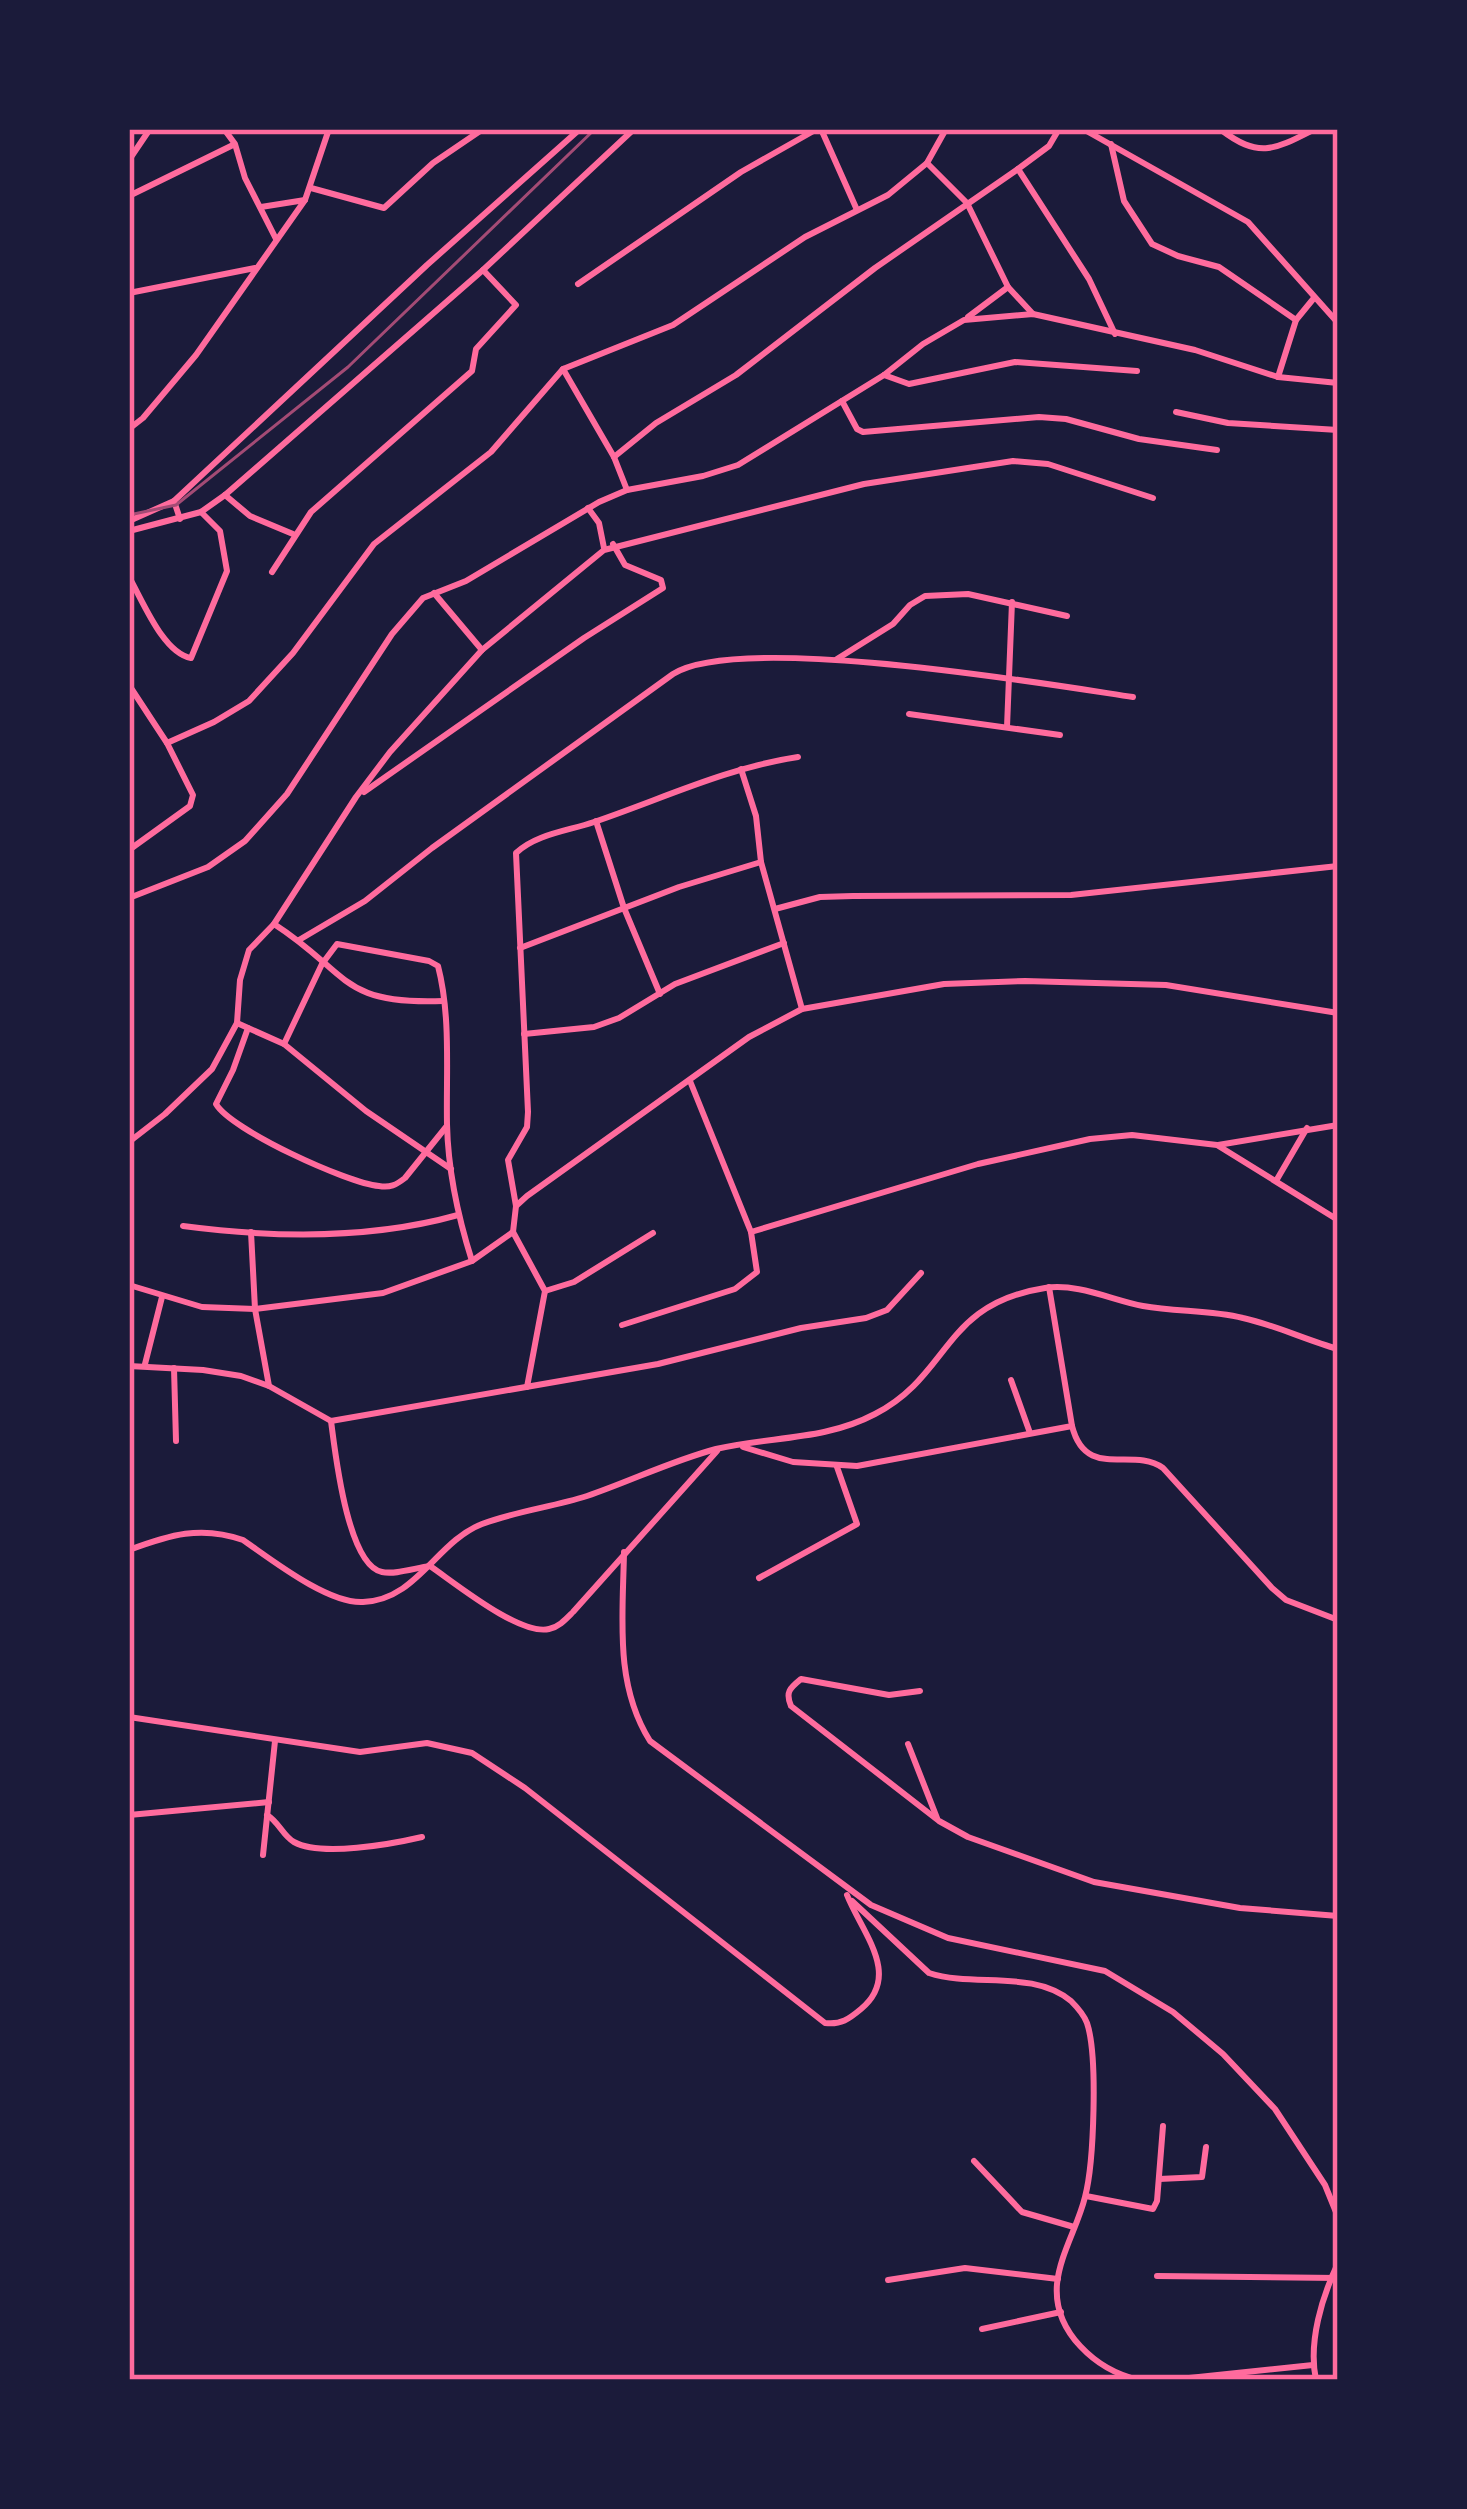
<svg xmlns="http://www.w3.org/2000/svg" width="1467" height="2509" viewBox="0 0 1467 2509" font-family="'Open Sans',sans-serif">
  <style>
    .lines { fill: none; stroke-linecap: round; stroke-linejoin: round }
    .minor { stroke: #ff6b9d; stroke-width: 6 }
    .rail { stroke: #a44b75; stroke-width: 3 }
    .neatline { fill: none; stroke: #ff6b9d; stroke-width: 4.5 }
  </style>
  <rect width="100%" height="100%" fill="#1b1b3a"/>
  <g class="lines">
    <g class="minor">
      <path d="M 224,129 L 235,144 L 245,178 L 276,239"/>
      <path d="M 821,129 L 857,210"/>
      <path d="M 1083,129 L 1248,222 L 1338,323"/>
      <path d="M 1220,129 C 1259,159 1274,150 1315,129"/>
      <path d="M 1111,144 L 1124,201 L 1152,244 L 1178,256 L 1219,267 L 1296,320"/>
      <path d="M 129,160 L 150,129"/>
      <path d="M 927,163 L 967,203 L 1008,287 L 1033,314"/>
      <path d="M 1018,169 L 1049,146 L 1059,129"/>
      <path d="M 311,188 L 384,208 L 433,163 L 483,129"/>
      <path d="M 129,192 L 133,194 L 233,145"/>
      <path d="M 261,207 L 305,200"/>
      <path d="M 578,284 L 741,172 L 817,129"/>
      <path d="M 129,293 L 255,268"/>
      <path d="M 968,317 L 1008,287"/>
      <path d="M 563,369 L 614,457 L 627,490"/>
      <path d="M 884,375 L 909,384 L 1015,362 L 1137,371"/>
      <path d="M 1278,377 L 1338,383"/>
      <path d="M 842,401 L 857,429 L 863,432 L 1039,417 L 1066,419 L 1139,439 L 1217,450"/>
      <path d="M 1176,412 L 1228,423 L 1338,430"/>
      <path d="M 129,429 L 143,418 L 196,355 L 305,200 L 329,129"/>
      <path d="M 614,457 L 656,423 L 736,375 L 875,268 L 1018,169 L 1089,279 L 1115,334"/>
      <path d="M 225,495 L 250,516 L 293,534"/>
      <path d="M 588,508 L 599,523 L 604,548"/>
      <path d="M 180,519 L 174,501 L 427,265 L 580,129"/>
      <path d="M 129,521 L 174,501"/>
      <path d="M 129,531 L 201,512 L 225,495 L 483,270 L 634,129"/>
      <path d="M 272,572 L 311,512 L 472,371 L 476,349 L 516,305 L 483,270"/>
      <path d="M 129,577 C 143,601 163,653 191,658 L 227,571 L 220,531 L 201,512"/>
      <path d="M 434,593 L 482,650"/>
      <path d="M 837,659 L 893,624 L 910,605 L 925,596 L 968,594 L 1067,616"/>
      <path d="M 129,685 L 167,743 L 193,795 L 190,806 L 129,850"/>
      <path d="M 909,714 L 1060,735"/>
      <path d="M 1007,727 L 1012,602"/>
      <path d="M 167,743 L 214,722 L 249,701 L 293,653 L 374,544 L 491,452 L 563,369 L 673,325 L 805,237 L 888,195 L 927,163 L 946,129"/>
      <path d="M 741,769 L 756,816 L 761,862 L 802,1009"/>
      <path d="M 364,792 L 584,638 L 663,588 L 661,580 L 625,565 L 613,544"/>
      <path d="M 596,821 L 624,908 L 660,994"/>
      <path d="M 129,898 L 208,867 L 245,841 L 287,794 L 392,634 L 423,598 L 466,581 L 599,502 L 627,490 L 703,476 L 738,465 L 884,375 L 923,344 L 964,320 L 1033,314 L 1195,350 L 1278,377 L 1296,320 L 1314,298"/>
      <path d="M 775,909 L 820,897 L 853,896 L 1071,895 L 1338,866"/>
      <path d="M 274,924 C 350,973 339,1005 443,1001"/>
      <path d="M 299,940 L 365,901 L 432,848 L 673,674 C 739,632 1046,684 1133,697"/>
      <path d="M 520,948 L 679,887 L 761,862"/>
      <path d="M 129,990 L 129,1014"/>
      <path d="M 237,1023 L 284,1044 L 366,1111 L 451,1169"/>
      <path d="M 248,1028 L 233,1070 L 216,1104 C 231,1130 347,1183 379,1186 C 390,1188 396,1185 405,1178 L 446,1127"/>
      <path d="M 524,1034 L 594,1027 L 619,1018 L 675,984 L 784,943"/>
      <path d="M 284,1044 L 322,964 L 337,944 L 429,961 L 438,966 C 451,1016 446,1072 447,1124 C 448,1170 458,1217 472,1261"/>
      <path d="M 129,1142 L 165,1114 L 212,1069 L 237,1023 L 240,980 L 249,950 L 274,924 L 356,797 L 390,752 L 482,650 L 604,550 L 864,484 L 1013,461 L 1048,464 L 1153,498"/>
      <path d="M 1218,1145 L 1338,1125"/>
      <path d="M 1276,1181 L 1307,1128"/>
      <path d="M 516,1206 L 508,1160 L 527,1127 L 528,1112 L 516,853 C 536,834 568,831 594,822 C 662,799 726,768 798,757"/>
      <path d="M 183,1226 C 274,1238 369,1240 458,1215"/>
      <path d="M 251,1232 L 255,1309 L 269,1386"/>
      <path d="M 513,1232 L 545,1291 L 527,1387"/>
      <path d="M 751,1232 L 978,1164 L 1090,1139 L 1132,1135 L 1217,1145 L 1338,1220"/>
      <path d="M 129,1285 L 202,1307 L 255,1309 L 383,1293 L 472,1261 L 513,1232 L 516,1206 L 527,1196 L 749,1037 L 802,1009 L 944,984 L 1025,981 L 1166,985 L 1338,1013"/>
      <path d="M 545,1291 L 574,1282 L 653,1233"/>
      <path d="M 622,1325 L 735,1289 L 757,1272 L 751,1232 L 690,1081"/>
      <path d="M 145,1364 L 162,1297"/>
      <path d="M 129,1366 L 203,1370 L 241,1376 L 269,1386 L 331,1421 L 658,1364 L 801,1328 L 866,1318 L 887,1310 L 921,1273"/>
      <path d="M 174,1368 L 176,1441"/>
      <path d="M 1011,1380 L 1030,1433"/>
      <path d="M 331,1421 C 335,1450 347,1565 382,1572 C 395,1575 415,1568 430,1566 C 455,1583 520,1636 549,1629 C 559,1627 566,1619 573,1612 L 717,1451"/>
      <path d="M 1072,1426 C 1086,1481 1132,1446 1163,1468 L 1272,1588 L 1286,1600 L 1338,1620"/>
      <path d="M 743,1447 L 793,1462 L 857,1466 L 1072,1426 L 1049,1287"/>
      <path d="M 129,1550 C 169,1535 201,1525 243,1540 C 272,1560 328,1604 363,1602 C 417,1600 436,1542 482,1524 C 516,1511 553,1507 587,1496 C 631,1481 671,1461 716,1449 C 770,1436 824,1441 875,1414 C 951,1375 942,1304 1045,1288 C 1078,1283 1112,1300 1143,1306 C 1176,1312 1210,1310 1243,1318 C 1275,1325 1306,1340 1338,1349"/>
      <path d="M 624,1552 C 623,1616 614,1684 650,1741 L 871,1905 L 948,1938 L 1105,1971 L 1173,2012 L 1223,2054 L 1275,2109 L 1325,2185 L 1338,2217"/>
      <path d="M 759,1578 L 857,1524 L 837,1467"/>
      <path d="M 920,1691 L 889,1695 L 801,1679 C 790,1688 785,1692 791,1706 L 939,1821 L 968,1837 L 1094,1882 L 1240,1908 L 1338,1916"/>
      <path d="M 129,1717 L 360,1752 L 427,1743 L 472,1753 L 525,1788 L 825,2023 C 841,2025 849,2019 861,2009 C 902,1975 862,1933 847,1895"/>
      <path d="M 908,1744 L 937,1818"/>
      <path d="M 129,1815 L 269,1802"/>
      <path d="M 267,1815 C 279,1822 283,1836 294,1842 C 321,1857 392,1844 422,1837"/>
      <path d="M 263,1855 L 275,1741"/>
      <path d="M 852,1901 L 929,1973 C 974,1988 1032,1969 1071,2001 C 1077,2007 1084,2015 1087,2023 C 1098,2056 1094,2163 1085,2197 C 1078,2226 1060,2254 1057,2284 C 1053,2332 1096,2370 1139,2380"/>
      <path d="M 974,2161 L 1022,2212 L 1074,2227"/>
      <path d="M 1159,2179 L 1202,2177 L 1206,2147"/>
      <path d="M 1086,2196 L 1153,2209 L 1157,2201 L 1163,2126"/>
      <path d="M 1157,2276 L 1338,2278"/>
      <path d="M 888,2280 L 965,2268 L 1058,2279"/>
      <path d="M 982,2329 L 1061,2312"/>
      <path d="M 1170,2380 L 1313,2365"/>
      <path d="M 1316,2380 C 1308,2342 1322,2297 1338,2263"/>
    </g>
    <path class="rail" d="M 129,515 L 176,505 L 348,367 L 595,129"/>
  </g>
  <rect width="1467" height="2509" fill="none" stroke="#1b1b3a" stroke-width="264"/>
  <rect x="132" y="132" width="1203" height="2245" class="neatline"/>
</svg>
